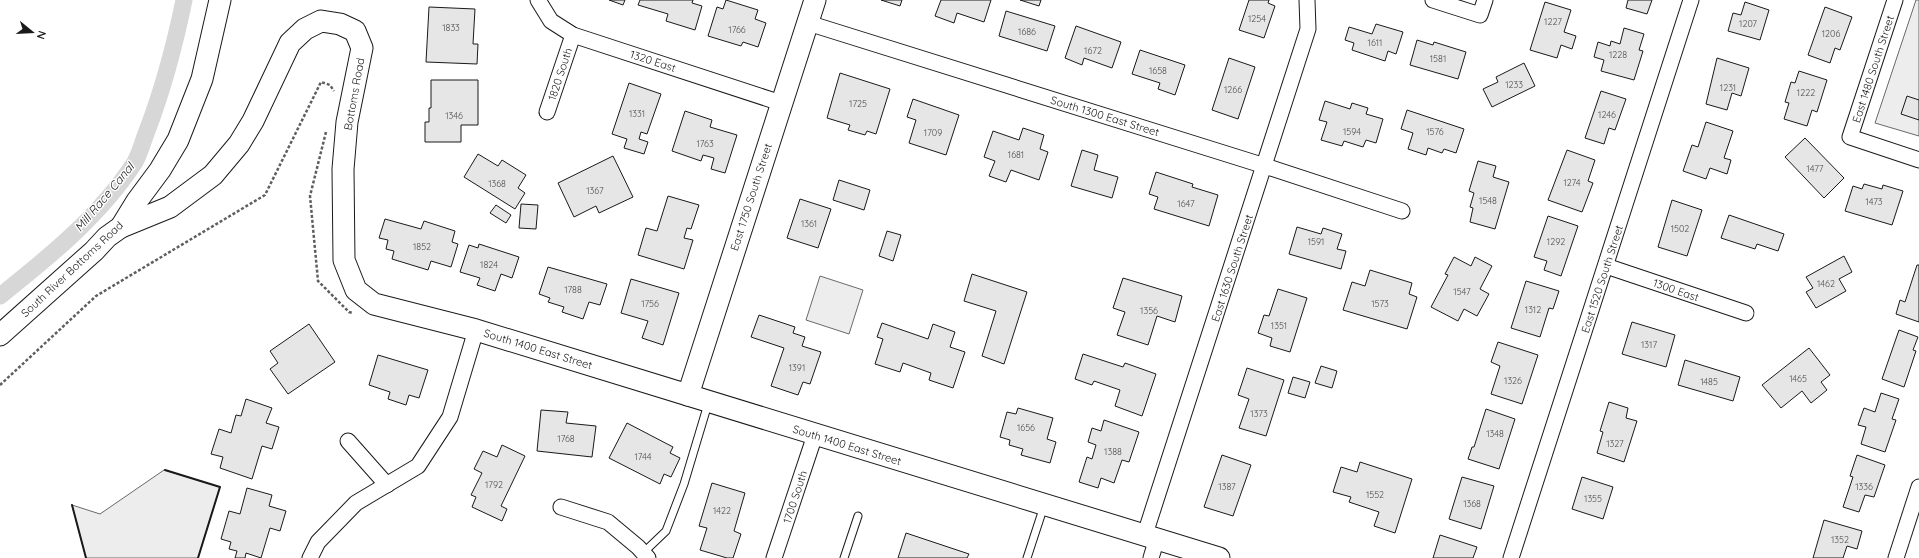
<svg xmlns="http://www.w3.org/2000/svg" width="1919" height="558" viewBox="0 0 1919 558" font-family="Quicksand,sans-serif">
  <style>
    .green { fill: #ededed; stroke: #6a6a6a }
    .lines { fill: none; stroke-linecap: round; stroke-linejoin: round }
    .canal { stroke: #d7d7d7; stroke-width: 17 }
    .building { fill: #e6e6e6; stroke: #1a1a1a }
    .lane-casing { stroke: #1a1a1a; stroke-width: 9 }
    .street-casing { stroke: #1a1a1a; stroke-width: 17 }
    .secondary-casing { stroke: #1a1a1a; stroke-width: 23 }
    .path { stroke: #5f5f5f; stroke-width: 2.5; stroke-dasharray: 3 2; stroke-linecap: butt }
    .lane { stroke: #fff; stroke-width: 7 }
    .street { stroke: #fff; stroke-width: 15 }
    .secondary { stroke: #fff; stroke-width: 21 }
    .wall { stroke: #1a1a1a; stroke-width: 2 }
    .labels { text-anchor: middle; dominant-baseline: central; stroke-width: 3; stroke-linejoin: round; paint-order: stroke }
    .number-label { font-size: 9px; fill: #4d4d4d }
    .street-label { font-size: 11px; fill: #1a1a1a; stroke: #fff }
    .water-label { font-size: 12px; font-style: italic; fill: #1a1a1a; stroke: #fff }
  </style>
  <rect width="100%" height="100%" fill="#fff"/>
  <g class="green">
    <path d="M 1916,0 L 1919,0 L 1919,136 L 1875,123 Z"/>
    <path d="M 820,276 L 863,290 L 849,334 L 806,320 Z"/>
    <path d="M 164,470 L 220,487 L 198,558 L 86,558 L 72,505 L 100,514 Z"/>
  </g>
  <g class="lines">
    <path class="canal" d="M 0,296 C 49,257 101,215 135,162 C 140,153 143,141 147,131 C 163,89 175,44 184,0"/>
  </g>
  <g class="building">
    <path d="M 609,0 L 625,0 L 623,5 Z"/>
    <path d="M 640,0 L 693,0 L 692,3 L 702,6 L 695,30 L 666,21 L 668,14 L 638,5 Z"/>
    <path d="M 726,0 L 758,10 L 755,19 L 766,23 L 758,47 L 743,42 L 741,46 L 708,36 L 717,7 L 723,9 Z"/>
    <path d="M 881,0 L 902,0 L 900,6 Z"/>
    <path d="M 941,0 L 991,0 L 984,22 L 957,13 L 954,23 L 935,16 Z"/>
    <path d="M 1020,0 L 1041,0 L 1039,6 Z"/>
    <path d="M 1249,0 L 1269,0 L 1268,3 L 1275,6 L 1264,38 L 1239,30 Z"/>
    <path d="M 1628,0 L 1652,0 L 1647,14 L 1626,8 Z"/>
    <path d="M 1545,2 L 1571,10 L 1564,32 L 1576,36 L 1572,49 L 1561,45 L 1557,58 L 1530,50 Z"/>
    <path d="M 1745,2 L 1769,10 L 1760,40 L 1728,31 L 1733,13 L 1741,15 Z"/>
    <path d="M 429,7 L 475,9 L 473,44 L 478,44 L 477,64 L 426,62 Z"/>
    <path d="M 1825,7 L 1852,17 L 1840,50 L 1835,48 L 1830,63 L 1808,55 Z"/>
    <path d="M 1006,11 L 1055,26 L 1047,51 L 999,36 Z"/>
    <path d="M 1376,24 L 1403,32 L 1396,54 L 1388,51 L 1385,61 L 1352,50 L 1354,43 L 1345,40 L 1349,27 L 1372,34 Z"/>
    <path d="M 1076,26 L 1121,42 L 1112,68 L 1084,58 L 1082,65 L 1065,58 Z"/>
    <path d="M 1624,28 L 1644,34 L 1639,50 L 1643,51 L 1634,80 L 1601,71 L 1604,60 L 1594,57 L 1598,42 L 1610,46 L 1611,41 L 1620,44 Z"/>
    <path d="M 1417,40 L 1433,45 L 1434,42 L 1466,52 L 1458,79 L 1410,65 Z"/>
    <path d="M 1140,50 L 1185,65 L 1175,95 L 1158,89 L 1160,83 L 1132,74 Z"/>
    <path d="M 1229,58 L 1255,67 L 1238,119 L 1212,110 Z"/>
    <path d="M 1717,58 L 1749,68 L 1741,96 L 1732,93 L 1727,110 L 1706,104 Z"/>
    <path d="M 1524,63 L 1535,86 L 1492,107 L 1483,89 L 1498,82 L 1496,77 Z"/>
    <path d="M 1799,71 L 1827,80 L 1817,112 L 1812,110 L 1807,126 L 1784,119 L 1789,103 L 1785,102 L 1791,82 L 1795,83 Z"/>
    <path d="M 840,73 L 890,89 L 876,134 L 867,131 L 865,135 L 848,130 L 850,125 L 827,118 Z"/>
    <path d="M 431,80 L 478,80 L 478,125 L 461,125 L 461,142 L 425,142 L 425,122 L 429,122 L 429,108 L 431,108 Z"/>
    <path d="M 629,83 L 661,94 L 647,134 L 641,132 L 639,139 L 648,142 L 644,154 L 624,148 L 627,139 L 612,134 Z"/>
    <path d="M 1601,91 L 1626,99 L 1615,130 L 1609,128 L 1604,144 L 1585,138 Z"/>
    <path d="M 1907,96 L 1919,100 L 1919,120 L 1901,114 Z"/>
    <path d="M 913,99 L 959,115 L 946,155 L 909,143 L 916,120 L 907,117 Z"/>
    <path d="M 1325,101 L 1350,109 L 1352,103 L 1368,108 L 1366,114 L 1383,119 L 1376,143 L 1366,140 L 1363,147 L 1344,141 L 1342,146 L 1321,140 L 1327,122 L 1319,120 Z"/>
    <path d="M 1407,110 L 1464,129 L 1456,153 L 1444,149 L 1442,153 L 1428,148 L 1426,155 L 1408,149 L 1413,133 L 1401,129 Z"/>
    <path d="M 685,111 L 712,120 L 710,127 L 737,135 L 725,173 L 711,169 L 714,158 L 703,155 L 701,161 L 672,151 Z"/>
    <path d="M 1706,122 L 1733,131 L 1724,158 L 1731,160 L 1727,174 L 1710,168 L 1706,179 L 1683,171 L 1692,145 L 1698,147 Z"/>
    <path d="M 1023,128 L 1044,135 L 1040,149 L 1048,152 L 1039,180 L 1011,170 L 1006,182 L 989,176 L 995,161 L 984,157 L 993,131 L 1019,140 Z"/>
    <path d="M 1805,138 L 1844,178 L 1824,198 L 1785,157 Z"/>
    <path d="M 1082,150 L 1098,155 L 1094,170 L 1118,177 L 1112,198 L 1071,186 Z"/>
    <path d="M 1567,150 L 1595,160 L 1588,181 L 1593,183 L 1582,212 L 1548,200 Z"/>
    <path d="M 478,154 L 498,166 L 502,160 L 526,175 L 518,188 L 525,193 L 515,209 L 464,177 Z"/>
    <path d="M 613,156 L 633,197 L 599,213 L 596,206 L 574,217 L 558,183 Z"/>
    <path d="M 1478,161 L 1496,166 L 1493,177 L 1509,182 L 1495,229 L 1470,222 L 1473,208 L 1470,207 L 1474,193 L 1469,191 Z"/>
    <path d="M 1156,172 L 1193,184 L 1192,187 L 1218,195 L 1209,226 L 1154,209 L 1158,197 L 1149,194 Z"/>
    <path d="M 839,180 L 870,190 L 864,210 L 833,200 Z"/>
    <path d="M 1864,184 L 1882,189 L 1883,185 L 1903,191 L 1892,225 L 1845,211 L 1853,186 L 1862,189 Z"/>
    <path d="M 668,196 L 699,205 L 691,229 L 687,228 L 684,238 L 693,240 L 684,269 L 638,255 L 646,228 L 657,231 Z"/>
    <path d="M 800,199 L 831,209 L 818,248 L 787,238 Z"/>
    <path d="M 1672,200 L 1702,210 L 1687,256 L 1658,247 Z"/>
    <path d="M 521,204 L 538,205 L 536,229 L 519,228 Z"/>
    <path d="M 496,205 L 511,215 L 506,223 L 490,213 Z"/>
    <path d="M 1729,215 L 1784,234 L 1778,251 L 1757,244 L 1755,249 L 1721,238 Z"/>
    <path d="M 1548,216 L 1578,226 L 1561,276 L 1544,270 L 1547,261 L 1534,257 Z"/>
    <path d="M 385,219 L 421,229 L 424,221 L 455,231 L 452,242 L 458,244 L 451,267 L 431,261 L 428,270 L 392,259 L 394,251 L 386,249 L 388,240 L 379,238 Z"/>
    <path d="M 1297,227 L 1321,234 L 1323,228 L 1342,234 L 1337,249 L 1346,251 L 1341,269 L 1289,254 Z"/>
    <path d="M 887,231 L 901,235 L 893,261 L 879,256 Z"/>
    <path d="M 479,244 L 519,257 L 512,278 L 501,274 L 495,291 L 477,285 L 480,278 L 460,272 L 469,245 L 478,248 Z"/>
    <path d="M 1844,256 L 1852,272 L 1839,279 L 1846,291 L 1816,308 L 1806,292 L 1813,288 L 1806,277 Z"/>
    <path d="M 1454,257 L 1471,266 L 1475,257 L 1492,266 L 1480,289 L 1489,294 L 1477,316 L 1464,309 L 1458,321 L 1431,307 L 1448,275 L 1445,274 Z"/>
    <path d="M 1917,265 L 1919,265 L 1919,322 L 1896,314 L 1900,300 L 1905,302 Z"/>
    <path d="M 548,267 L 607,284 L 600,305 L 589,302 L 583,319 L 562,312 L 564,307 L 548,302 L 550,298 L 539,294 Z"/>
    <path d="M 1370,270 L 1412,283 L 1409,294 L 1417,297 L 1407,329 L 1343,310 L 1352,282 L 1365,286 Z"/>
    <path d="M 972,274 L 1027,292 L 1004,364 L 982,356 L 996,311 L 964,301 Z"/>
    <path d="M 1123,278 L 1182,296 L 1175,322 L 1157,316 L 1148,345 L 1117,335 L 1125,312 L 1113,308 Z"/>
    <path d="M 631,279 L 679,293 L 663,345 L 642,338 L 648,321 L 621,313 Z"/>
    <path d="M 1526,281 L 1559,291 L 1553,309 L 1549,308 L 1540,337 L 1511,328 Z"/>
    <path d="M 1278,289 L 1307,298 L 1290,352 L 1270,346 L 1272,338 L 1258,333 L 1264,315 L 1269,316 Z"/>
    <path d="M 759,315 L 795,327 L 793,333 L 805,337 L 802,346 L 821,352 L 810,384 L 803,382 L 798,395 L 771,386 L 784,348 L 751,337 Z"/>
    <path d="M 1632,322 L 1675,335 L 1666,367 L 1622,354 Z"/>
    <path d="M 882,323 L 928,339 L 933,324 L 955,332 L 950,347 L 965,352 L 953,388 L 929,380 L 931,373 L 903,363 L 900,372 L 875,364 L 883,339 L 877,337 Z"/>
    <path d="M 309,324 L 335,362 L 288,394 L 270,369 L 278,363 L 270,351 Z"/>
    <path d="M 1899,330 L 1918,337 L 1913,350 L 1916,351 L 1904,387 L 1882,379 Z"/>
    <path d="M 1498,342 L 1538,355 L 1522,404 L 1491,394 L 1500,366 L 1491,362 Z"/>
    <path d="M 1809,348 L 1830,375 L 1821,382 L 1827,390 L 1811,403 L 1802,391 L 1781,408 L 1762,385 Z"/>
    <path d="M 1083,354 L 1123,367 L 1125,363 L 1156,374 L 1142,416 L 1115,406 L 1120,390 L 1094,381 L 1092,385 L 1075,379 Z"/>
    <path d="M 378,355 L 428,370 L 419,398 L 409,395 L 406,405 L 388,399 L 390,392 L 369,385 Z"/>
    <path d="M 1685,360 L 1740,377 L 1733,401 L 1678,385 Z"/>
    <path d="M 1321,366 L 1337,371 L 1332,388 L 1315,383 Z"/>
    <path d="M 1247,368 L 1284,380 L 1266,436 L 1239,428 L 1249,399 L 1238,395 Z"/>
    <path d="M 1293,377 L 1310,382 L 1305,398 L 1288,393 Z"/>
    <path d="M 1881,393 L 1899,399 L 1892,419 L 1896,420 L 1885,452 L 1861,444 L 1866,427 L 1858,425 L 1864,408 L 1875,412 Z"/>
    <path d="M 246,399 L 272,408 L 266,423 L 279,427 L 272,449 L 262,446 L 252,479 L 220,468 L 223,457 L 211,454 L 219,429 L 231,433 L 236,415 L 241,416 Z"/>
    <path d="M 1609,402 L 1628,408 L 1626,418 L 1637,421 L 1624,462 L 1597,453 L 1603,432 L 1600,431 Z"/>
    <path d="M 1018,408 L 1053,418 L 1047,439 L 1056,442 L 1050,463 L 1021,455 L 1023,449 L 1009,445 L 1010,440 L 1000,437 L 1007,412 L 1016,414 Z"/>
    <path d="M 1486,409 L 1515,419 L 1499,469 L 1468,459 L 1472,447 L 1474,447 Z"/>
    <path d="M 541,410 L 568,412 L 566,423 L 596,426 L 592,457 L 537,451 Z"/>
    <path d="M 1104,420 L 1139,432 L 1129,462 L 1122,460 L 1114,483 L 1101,478 L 1098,488 L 1079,482 L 1087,457 L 1092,459 L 1096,445 L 1088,442 L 1092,428 L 1101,431 Z"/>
    <path d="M 627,423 L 673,447 L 670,453 L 680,458 L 671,477 L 664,474 L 660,484 L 609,458 Z"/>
    <path d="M 502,445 L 525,456 L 501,506 L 507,509 L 502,521 L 472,507 L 476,497 L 471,495 L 482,473 L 474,469 L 483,451 L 497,457 Z"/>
    <path d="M 1222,455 L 1251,465 L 1233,516 L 1204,507 Z"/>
    <path d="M 1857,455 L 1885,465 L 1874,497 L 1865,495 L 1859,512 L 1843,507 L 1853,477 L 1850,476 Z"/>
    <path d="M 1360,462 L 1412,479 L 1395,533 L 1374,526 L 1379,512 L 1349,502 L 1351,497 L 1333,492 L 1341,467 L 1357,472 Z"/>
    <path d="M 1462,477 L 1494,486 L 1481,529 L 1449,519 Z"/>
    <path d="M 1582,477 L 1613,487 L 1603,519 L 1572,509 Z"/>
    <path d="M 712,483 L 745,493 L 734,531 L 741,534 L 733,558 L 727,558 L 700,550 L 707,528 L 699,526 Z"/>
    <path d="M 247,488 L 272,495 L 269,506 L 286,511 L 280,531 L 270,528 L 261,558 L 246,553 L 245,558 L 235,558 L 237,551 L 229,549 L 231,542 L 221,539 L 229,511 L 240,514 Z"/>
    <path d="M 1824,520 L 1862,531 L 1857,549 L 1847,546 L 1843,558 L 1813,558 Z"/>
    <path d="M 906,533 L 969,554 L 967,558 L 898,558 Z"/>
    <path d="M 1440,535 L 1477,547 L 1473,558 L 1433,558 Z"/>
  </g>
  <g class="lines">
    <g class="lane-casing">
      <g id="lane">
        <path d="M 643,553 L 666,531 L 684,484 L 708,404"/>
        <path d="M 844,558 L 858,516"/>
        <path d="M 1027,558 L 1044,506"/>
      </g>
    </g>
    <g class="street-casing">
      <g id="street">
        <path d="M 538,0 L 551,21 L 573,35 L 781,103"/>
        <path d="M 1433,0 L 1480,15 L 1485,0"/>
        <path d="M 1895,0 L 1850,137 L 1919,160"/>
        <path d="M 808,23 L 1265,166 L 1402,211"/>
        <path d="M 547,112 L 573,35"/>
        <path d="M 1606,266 L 1746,313"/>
        <path d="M 348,441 L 387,485"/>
        <path d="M 561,507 L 608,522 L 638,547 L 648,558"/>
        <path d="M 1145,534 L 1308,29 L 1307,0"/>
        <path d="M 310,558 L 318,542 L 356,503 L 418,466 L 450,417 L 476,330"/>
        <path d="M 774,558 L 815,435"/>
        <path d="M 1151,558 L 1157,538"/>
        <path d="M 1511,558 L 1691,0"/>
        <path d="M 1896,558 L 1919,487"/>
      </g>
    </g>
    <g class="secondary-casing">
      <g id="secondary">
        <path d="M 121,227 L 170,207 L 213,175 L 239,144 L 253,121 L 290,43 L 305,29 L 321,21 L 340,24 L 355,31 L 362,48 L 347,122 L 343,169 L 344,260 L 356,290 L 374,304 L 476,330 L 1219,558"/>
        <path d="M 0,335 L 94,251 L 107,237 L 121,227 L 137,201 L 160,170 L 178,140 L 202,79 L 220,0"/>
        <path d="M 688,395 L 815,0"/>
      </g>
    </g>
    <g class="path">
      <path d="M 326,132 L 310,196 L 318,281 L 349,312 L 353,313"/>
      <path d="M 0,385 L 96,296 L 265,195 L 321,82 L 330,85 L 334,91"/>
    </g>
    <use href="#lane" class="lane"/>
    <use href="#street" class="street"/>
    <use href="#secondary" class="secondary"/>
    <g class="wall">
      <path d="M 165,470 L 220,487 L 198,558"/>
      <path d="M 72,505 L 86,558"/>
    </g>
  </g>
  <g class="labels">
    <g class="number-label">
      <text x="1257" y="18">1254</text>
      <text x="1553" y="21">1227</text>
      <text x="1748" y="23">1207</text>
      <text x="451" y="27">1833</text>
      <text x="737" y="29">1766</text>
      <text x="1027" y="31">1686</text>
      <text x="1831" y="33">1206</text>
      <text x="1375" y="42">1611</text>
      <text x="1093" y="50">1672</text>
      <text x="1618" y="54">1228</text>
      <text x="1438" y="58">1581</text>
      <text x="1158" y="70">1658</text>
      <text x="1514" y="84">1233</text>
      <text x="1728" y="87">1231</text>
      <text x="1233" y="89">1266</text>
      <text x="1806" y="92">1222</text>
      <text x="858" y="103">1725</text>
      <text x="637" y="113">1331</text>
      <text x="1607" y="114">1246</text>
      <text x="454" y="115">1346</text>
      <text x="1352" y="131">1594</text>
      <text x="1435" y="131">1576</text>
      <text x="933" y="132">1709</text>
      <text x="705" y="143">1763</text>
      <text x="1016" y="154">1681</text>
      <text x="1815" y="168">1477</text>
      <text x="1572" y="182">1274</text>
      <text x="497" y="183">1368</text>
      <text x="595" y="190">1367</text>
      <text x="1488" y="200">1548</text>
      <text x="1874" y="201">1473</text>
      <text x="1186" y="203">1647</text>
      <text x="809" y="223">1361</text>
      <text x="1680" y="228">1502</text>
      <text x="1316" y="241">1591</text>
      <text x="1556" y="241">1292</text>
      <text x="422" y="246">1852</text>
      <text x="489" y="264">1824</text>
      <text x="1826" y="283">1462</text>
      <text x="573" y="289">1788</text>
      <text x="1462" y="291">1547</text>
      <text x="650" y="303">1756</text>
      <text x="1380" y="303">1573</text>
      <text x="1533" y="309">1312</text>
      <text x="1149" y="310">1356</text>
      <text x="1279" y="325">1351</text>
      <text x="1649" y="344">1317</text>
      <text x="797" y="367">1391</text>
      <text x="1798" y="378">1465</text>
      <text x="1513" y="380">1326</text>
      <text x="1709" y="381">1485</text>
      <text x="1259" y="413">1373</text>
      <text x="1026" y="427">1656</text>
      <text x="1495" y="433">1348</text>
      <text x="566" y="438">1768</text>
      <text x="1615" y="443">1327</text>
      <text x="1113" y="451">1388</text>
      <text x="643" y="456">1744</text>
      <text x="494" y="484">1792</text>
      <text x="1227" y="486">1387</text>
      <text x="1864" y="486">1336</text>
      <text x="1375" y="494">1552</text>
      <text x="1593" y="498">1355</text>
      <text x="1472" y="503">1368</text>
      <text x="722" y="510">1422</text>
      <text x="1840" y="539">1352</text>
    </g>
    <g class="street-label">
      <text transform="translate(653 61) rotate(18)">1320 East</text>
      <text transform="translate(1873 69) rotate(-72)">East 1480 South Street</text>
      <text transform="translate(560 74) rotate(-72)">1820 South</text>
      <text transform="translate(354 94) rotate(-80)">Bottoms Road</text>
      <text transform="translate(1105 116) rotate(17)">South 1300 East Street</text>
      <text transform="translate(751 197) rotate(-72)">East 1750 South Street</text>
      <text transform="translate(1232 268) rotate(-72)">East 1630 South Street</text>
      <text transform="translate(72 269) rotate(-43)">South River Bottoms Road</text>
      <text transform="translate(1602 279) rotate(-72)">East 1520 South Street</text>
      <text transform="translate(1676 290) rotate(19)">1300 East</text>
      <text transform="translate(538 349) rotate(17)">South 1400 East Street</text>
      <text transform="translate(847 445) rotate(17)">South 1400 East Street</text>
      <text transform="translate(795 497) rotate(-72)">1700 South</text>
    </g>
    <g class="water-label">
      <text transform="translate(104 197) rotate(-50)">Mill Race Canal</text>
    </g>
  </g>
  <g transform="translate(32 32) rotate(108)" stroke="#ffffff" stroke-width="3" paint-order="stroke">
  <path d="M0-3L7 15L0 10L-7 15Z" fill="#1a1a1a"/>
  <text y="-6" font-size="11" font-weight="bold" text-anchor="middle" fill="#1a1a1a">N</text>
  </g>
</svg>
